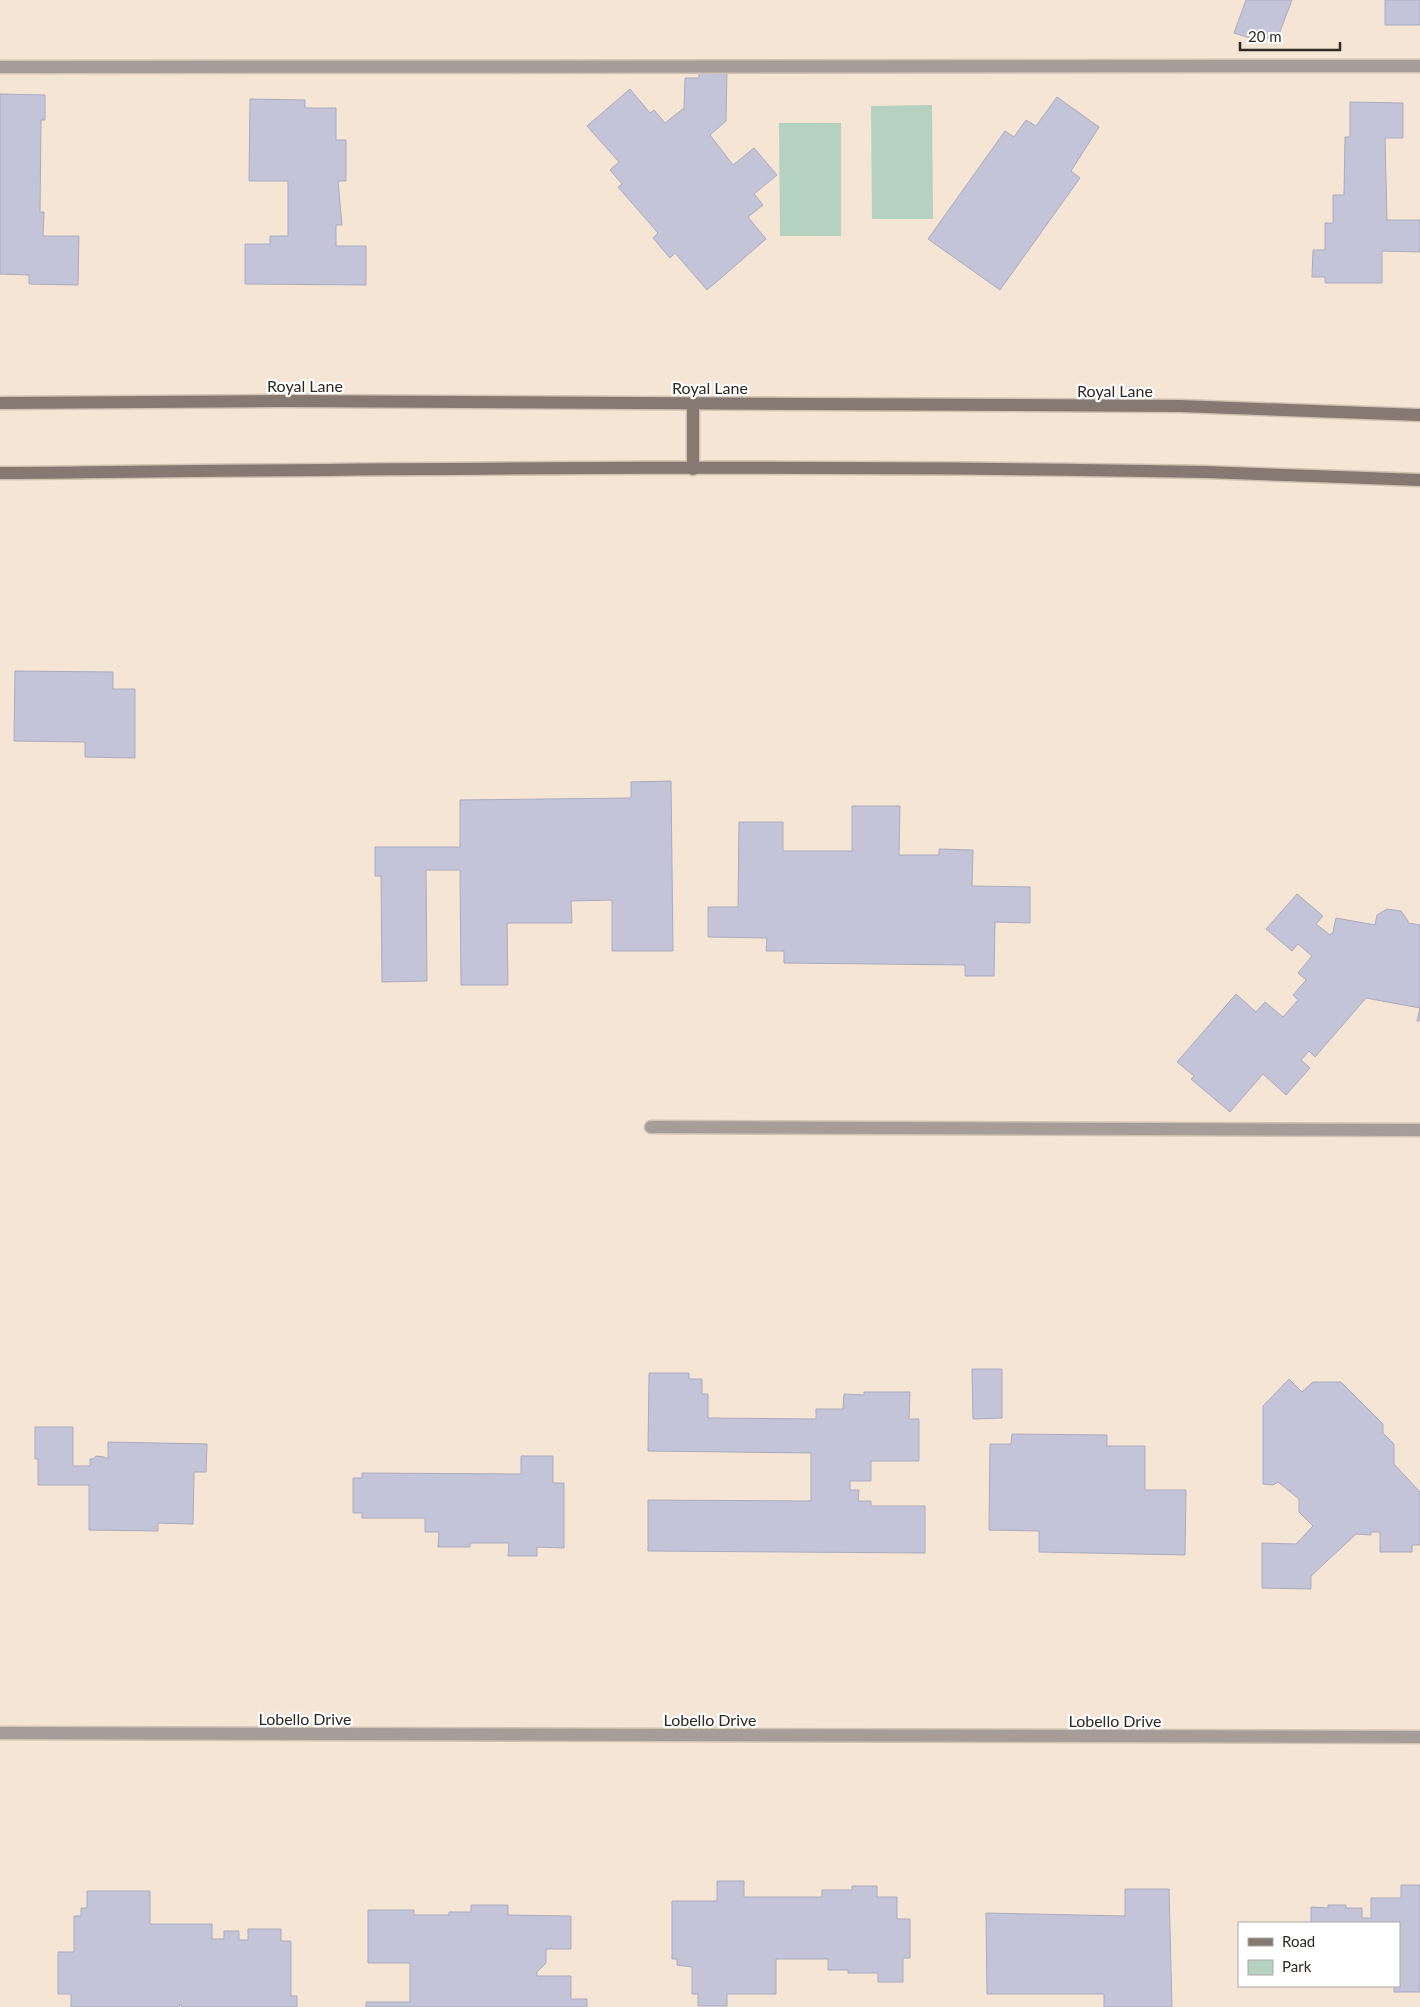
<svg xmlns="http://www.w3.org/2000/svg" width="1420" height="2007" viewBox="0 0 1420 2007" font-family="Lato,sans-serif">
  <style>
    .green { fill: #b5d1bf }
    .building { fill: #c4c4d8; stroke: #ababbf }
    .lines { fill: none; stroke-linecap: round; stroke-linejoin: round }
    .service-casing { stroke: #d1c3b4; stroke-width: 15 }
    .minor-casing { stroke: #d1c3b4; stroke-width: 15 }
    .secondary-casing { stroke: #d1c3b4; stroke-width: 15 }
    .service { stroke: #a69d98; stroke-width: 12 }
    .minor { stroke: #a69d98; stroke-width: 12 }
    .secondary { stroke: #867972; stroke-width: 12 }
    .labels { text-anchor: middle; dominant-baseline: central; stroke-width: 4.5; stroke-linejoin: round; paint-order: stroke }
    .street-label { font-size: 16px; fill: #2f2923; stroke: #fff }
  </style>
  <rect width="100%" height="100%" fill="#f5e5d4"/>
  <g class="green">
    <path d="M 932,105 L 933,219 L 872,219 L 871,106 Z"/>
    <path d="M 779,123 L 841,123 L 841,236 L 780,236 Z"/>
  </g>
  <g class="building">
    <path d="M 1246,0 L 1292,0 L 1276,42 L 1255,33 L 1253,39 L 1234,33 Z"/>
    <rect x="1385" y="0" width="35" height="25"/>
    <path d="M 699,67 L 727,68 L 726,121 L 710,135 L 733,165 L 754,148 L 777,175 L 754,194 L 763,205 L 748,217 L 766,239 L 707,290 L 675,253 L 670,258 L 653,238 L 658,233 L 618,187 L 622,184 L 610,170 L 619,162 L 587,126 L 630,89 L 650,113 L 654,110 L 665,123 L 684,108 L 685,78 L 699,78 Z"/>
    <path d="M 0,94 L 45,95 L 45,120 L 41,120 L 40,212 L 44,212 L 43,236 L 79,236 L 78,285 L 29,284 L 29,275 L 0,274 Z"/>
    <path d="M 1057,97 L 1099,127 L 1071,171 L 1080,178 L 1000,290 L 928,239 L 1005,131 L 1014,137 L 1026,120 L 1036,126 Z"/>
    <path d="M 250,99 L 305,100 L 305,108 L 336,108 L 336,140 L 346,140 L 346,181 L 338,181 L 342,225 L 336,225 L 336,246 L 366,246 L 366,285 L 245,284 L 245,244 L 270,244 L 270,236 L 288,236 L 288,181 L 249,181 Z"/>
    <path d="M 1350,102 L 1403,103 L 1403,138 L 1385,138 L 1387,220 L 1420,220 L 1420,252 L 1382,251 L 1382,283 L 1325,283 L 1325,277 L 1312,277 L 1313,250 L 1325,250 L 1325,223 L 1333,223 L 1333,195 L 1344,195 L 1345,137 L 1350,137 Z"/>
    <path d="M 15,671 L 113,672 L 113,689 L 135,689 L 135,758 L 85,757 L 85,742 L 14,741 Z"/>
    <path d="M 671,781 L 673,951 L 612,951 L 612,900 L 571,901 L 572,923 L 507,923 L 508,985 L 461,985 L 460,870 L 426,870 L 427,981 L 382,982 L 381,876 L 375,876 L 375,847 L 460,847 L 460,800 L 631,798 L 631,782 Z"/>
    <path d="M 852,806 L 900,806 L 899,855 L 939,855 L 939,849 L 973,850 L 972,886 L 1030,887 L 1030,923 L 995,922 L 994,976 L 965,976 L 965,965 L 784,963 L 784,951 L 766,951 L 767,938 L 708,937 L 708,907 L 738,907 L 739,822 L 783,822 L 783,851 L 852,851 Z"/>
    <path d="M 1297,894 L 1323,916 L 1316,924 L 1330,935 L 1333,932 L 1336,918 L 1375,925 L 1377,915 L 1387,909 L 1401,911 L 1408,921 L 1408,923 L 1420,925 L 1420,1021 L 1417,1021 L 1420,1008 L 1366,998 L 1315,1057 L 1309,1051 L 1301,1060 L 1310,1068 L 1286,1095 L 1263,1074 L 1230,1112 L 1191,1079 L 1194,1076 L 1177,1062 L 1236,994 L 1256,1012 L 1265,1002 L 1283,1017 L 1298,1000 L 1293,995 L 1306,980 L 1298,973 L 1312,956 L 1298,944 L 1292,951 L 1266,929 Z"/>
    <path d="M 972,1369 L 1002,1369 L 1002,1418 L 973,1419 Z"/>
    <path d="M 649,1373 L 689,1373 L 689,1379 L 702,1379 L 702,1394 L 708,1394 L 708,1418 L 816,1419 L 816,1409 L 843,1409 L 844,1394 L 864,1395 L 864,1392 L 910,1392 L 909,1419 L 919,1419 L 919,1461 L 871,1461 L 871,1481 L 850,1481 L 850,1490 L 859,1490 L 858,1501 L 871,1501 L 871,1506 L 925,1506 L 925,1553 L 648,1551 L 648,1500 L 811,1501 L 811,1453 L 648,1451 Z"/>
    <path d="M 1289,1379 L 1302,1392 L 1313,1382 L 1341,1382 L 1383,1424 L 1383,1433 L 1394,1444 L 1394,1464 L 1420,1492 L 1420,1545 L 1412,1545 L 1412,1552 L 1380,1552 L 1380,1532 L 1371,1532 L 1371,1535 L 1356,1534 L 1311,1576 L 1311,1589 L 1262,1588 L 1262,1543 L 1296,1544 L 1313,1526 L 1299,1512 L 1299,1499 L 1278,1482 L 1273,1485 L 1263,1484 L 1263,1406 Z"/>
    <path d="M 35,1427 L 73,1427 L 73,1466 L 90,1466 L 90,1459 L 93,1459 L 96,1456 L 104,1457 L 108,1459 L 108,1442 L 207,1444 L 206,1472 L 194,1472 L 193,1524 L 158,1523 L 158,1531 L 89,1530 L 89,1485 L 38,1485 L 38,1459 L 35,1459 Z"/>
    <path d="M 1012,1434 L 1107,1435 L 1107,1446 L 1145,1446 L 1145,1490 L 1186,1490 L 1185,1555 L 1039,1552 L 1039,1531 L 989,1530 L 990,1444 L 1011,1444 Z"/>
    <path d="M 521,1456 L 553,1456 L 553,1483 L 564,1483 L 564,1548 L 537,1547 L 537,1556 L 508,1556 L 509,1543 L 470,1543 L 470,1547 L 438,1547 L 439,1532 L 425,1532 L 425,1518 L 362,1518 L 362,1513 L 353,1513 L 353,1478 L 362,1478 L 362,1473 L 521,1474 Z"/>
    <path d="M 717,1881 L 744,1881 L 744,1897 L 822,1897 L 822,1890 L 852,1890 L 852,1886 L 877,1886 L 877,1897 L 897,1897 L 897,1919 L 910,1919 L 910,1958 L 903,1958 L 903,1982 L 878,1982 L 878,1973 L 848,1973 L 848,1970 L 828,1970 L 828,1959 L 776,1959 L 776,1994 L 727,1994 L 727,2006 L 698,2006 L 698,1994 L 692,1994 L 692,1967 L 677,1965 L 677,1959 L 672,1959 L 672,1901 L 717,1901 Z"/>
    <path d="M 1401,1885 L 1420,1885 L 1420,1992 L 1394,1992 L 1394,1986 L 1399,1986 L 1399,1923 L 1311,1923 L 1311,1907 L 1328,1908 L 1328,1905 L 1346,1905 L 1346,1908 L 1362,1908 L 1362,1918 L 1371,1918 L 1371,1898 L 1401,1898 Z"/>
    <path d="M 1125,1889 L 1169,1889 L 1172,2007 L 1104,2007 L 1104,1994 L 987,1994 L 986,1913 L 1125,1916 Z"/>
    <path d="M 87,1891 L 150,1891 L 150,1924 L 212,1924 L 212,1939 L 224,1939 L 224,1931 L 239,1931 L 239,1940 L 248,1940 L 248,1929 L 281,1929 L 281,1941 L 291,1941 L 291,1996 L 297,1996 L 297,2007 L 182,2007 L 180,2004 L 179,2007 L 71,2007 L 71,1994 L 58,1994 L 58,1952 L 74,1952 L 74,1916 L 81,1916 L 81,1908 L 87,1908 Z"/>
    <path d="M 471,1905 L 508,1905 L 508,1915 L 571,1916 L 571,1949 L 546,1949 L 546,1963 L 537,1972 L 537,1976 L 571,1976 L 571,1999 L 587,1999 L 587,2007 L 366,2007 L 366,2002 L 410,2002 L 410,1963 L 368,1963 L 368,1910 L 414,1910 L 414,1915 L 449,1915 L 449,1912 L 471,1912 Z"/>
  </g>
  <g class="lines">
    <g class="service-casing">
      <g id="service">
        <path d="M 0,67 L 1420,66"/>
        <path d="M 651,1127 L 1420,1130"/>
      </g>
    </g>
    <g class="minor-casing">
      <path id="minor" d="M 0,1733 L 1420,1737"/>
    </g>
    <g class="secondary-casing">
      <g id="secondary">
        <path d="M 0,403 L 282,401 L 1180,406 L 1420,415"/>
        <path d="M 693,469 L 693,403"/>
        <path d="M 0,473 C 402,469 804,464 1206,472 C 1277,474 1349,478 1420,480"/>
      </g>
    </g>
    <use href="#service" class="service"/>
    <use href="#minor" class="minor"/>
    <use href="#secondary" class="secondary"/>
  </g>
  <g class="labels">
    <g class="street-label">
      <text x="305" y="385">Royal Lane</text>
      <text x="710" y="387">Royal Lane</text>
      <text x="1115" y="390">Royal Lane</text>
      <text x="305" y="1718">Lobello Drive</text>
      <text x="710" y="1719">Lobello Drive</text>
      <text x="1115" y="1720">Lobello Drive</text>
    </g>
  </g>
  <rect x="1238" y="1922" width="162" height="65" fill="#ffffff" stroke="#aca9a7"/>
  <rect x="1248" y="1938" width="25" height="8" fill="#867972" stroke="#aca9a7"/>
  <text x="1282" y="1947" font-size="15" fill="#2f2923">Road</text>
  <rect x="1248" y="1960" width="25" height="15" fill="#b5d1bf" stroke="#aca9a7"/>
  <text x="1282" y="1972" font-size="15" fill="#2f2923">Park</text>
  <path d="M1240 42v8h100v-8" fill="none" stroke="#2f2923" stroke-width="2.5"/>
  <text x="1248" y="42" font-size="15" fill="#2f2923" stroke="#ffffff" stroke-width="4" paint-order="stroke">20 m</text>
</svg>
